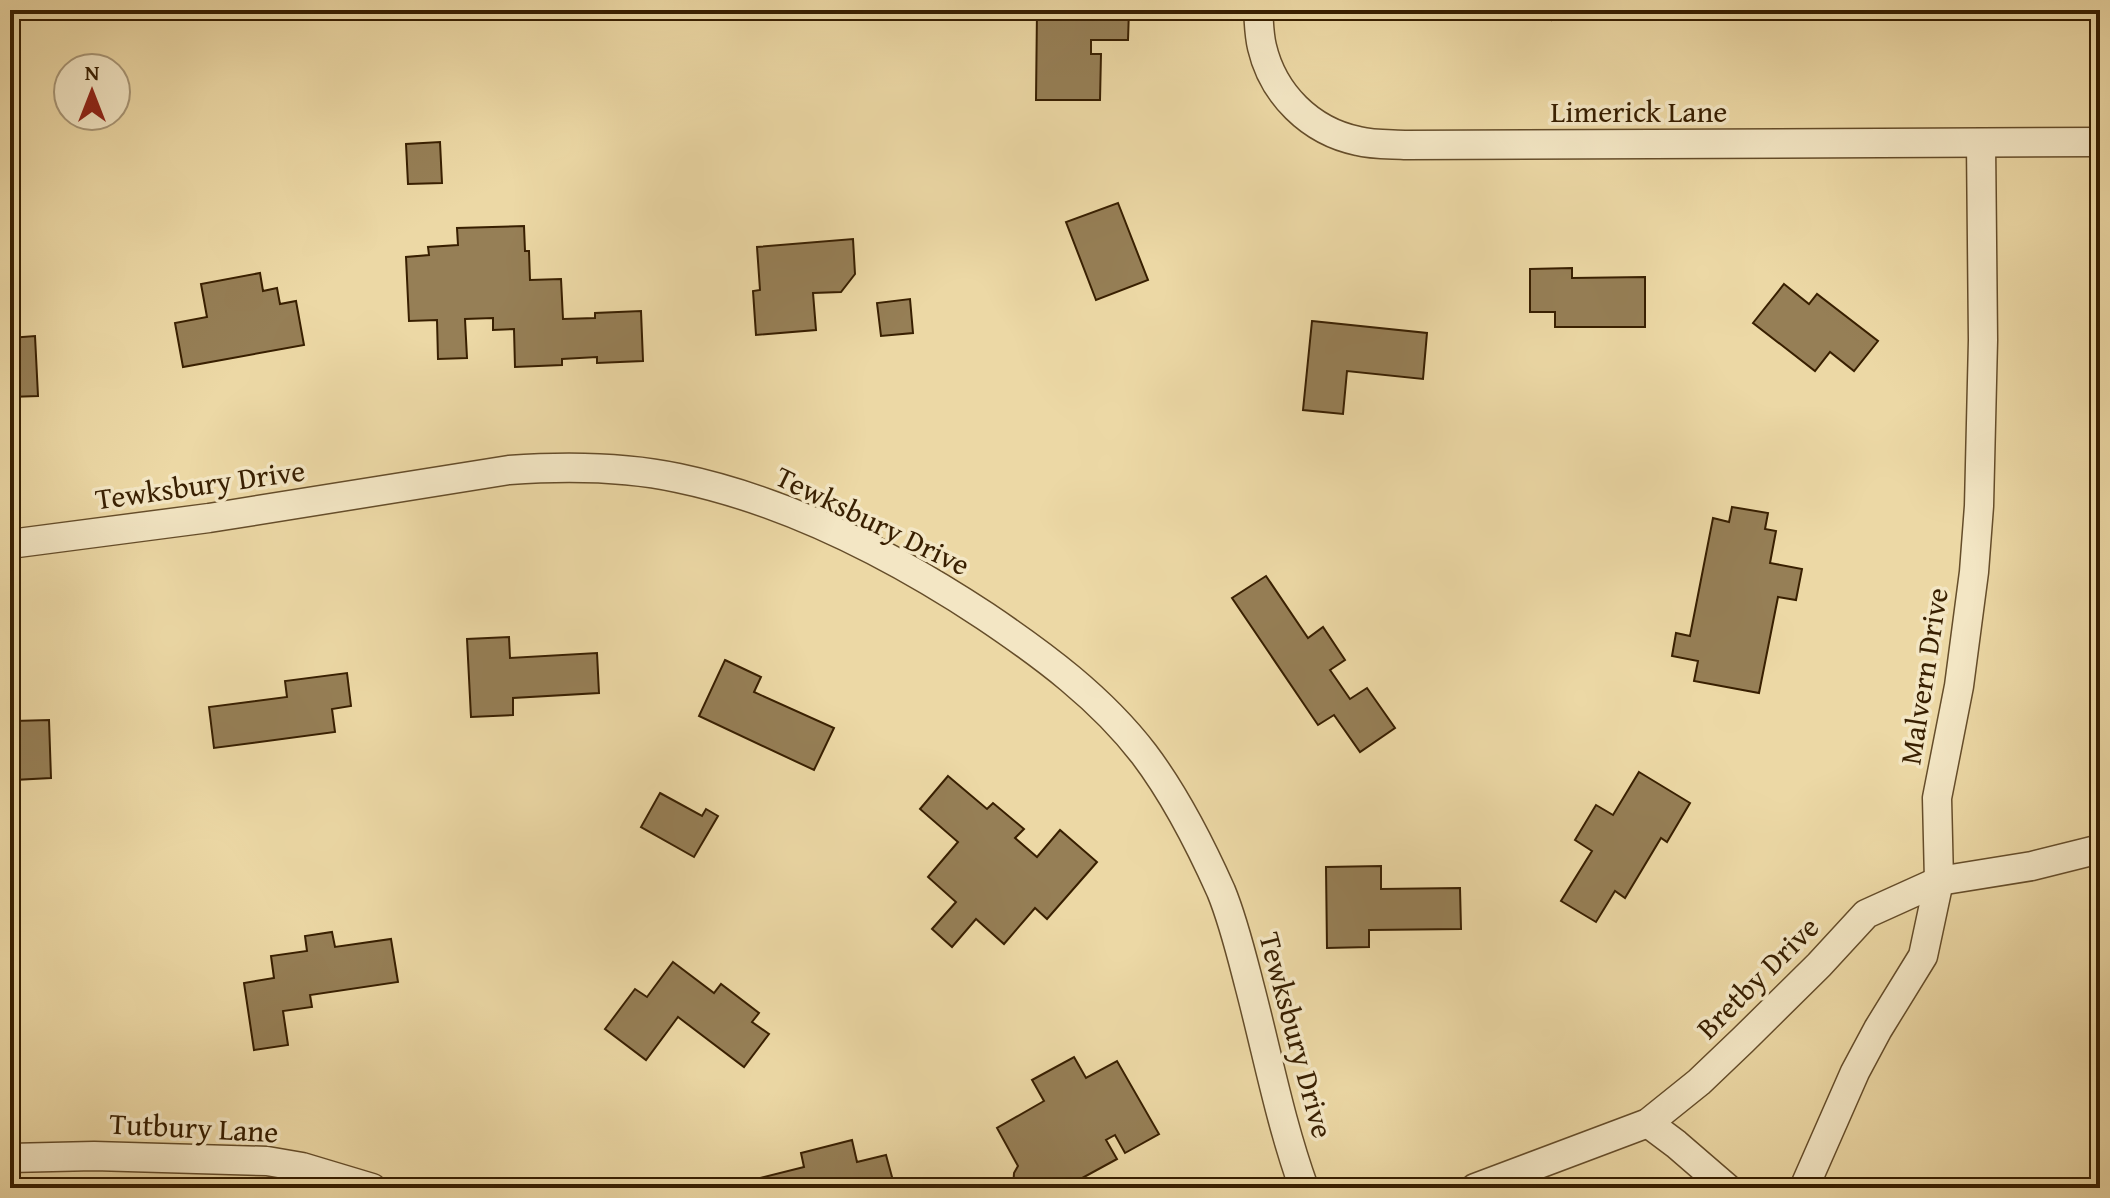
<svg xmlns="http://www.w3.org/2000/svg" width="2110" height="1198" viewBox="0 0 2110 1198" font-family="'Gentium Book Plus',serif">
  <style>
    .building { fill: #967f56; stroke: #381f01; stroke-width: 2 }
    .lines { fill: none; stroke-linecap: round; stroke-linejoin: round }
    .minor-casing { stroke: #654d2a; stroke-width: 31 }
    .minor { stroke: #f3e6c4; stroke-width: 28 }
    .labels { text-anchor: middle; dominant-baseline: central; stroke-width: 7; stroke-linejoin: round; paint-order: stroke }
    .street-label { font-size: 30px; fill: #381f01; stroke: #f3e6c4 }
  </style>
  <rect width="100%" height="100%" fill="#ecd8a5"/>
  <filter id="stains"><feTurbulence type="fractalNoise" baseFrequency=".0025" numOctaves="4"/><feColorMatrix values="0 0 0 0 .2 0 0 0 0 .09 0 0 0 0 .02 0 0 0 .5 -.17"/></filter>
  <radialGradient id="worn" r=".72"><stop offset=".6" stop-color="#630" stop-opacity="0"/><stop offset="1" stop-color="#630" stop-opacity=".3"/></radialGradient>
  <g class="building">
    <path d="M 1037,10 L 1129,10 L 1128,40 L 1091,40 L 1091,54 L 1101,54 L 1100,100 L 1036,100 Z"/>
    <path d="M 1502,10 L 1554,10 L 1551,20 Z"/>
    <path d="M 440,142 L 442,183 L 408,184 L 406,144 Z"/>
    <path d="M 1118,203 L 1148,280 L 1096,300 L 1066,222 Z"/>
    <path d="M 524,226 L 525,251 L 529,251 L 530,280 L 561,279 L 563,319 L 595,318 L 595,313 L 641,311 L 643,361 L 597,363 L 597,357 L 562,359 L 562,365 L 515,367 L 514,329 L 493,330 L 493,318 L 465,319 L 467,358 L 438,359 L 437,320 L 409,321 L 406,257 L 429,255 L 428,247 L 458,245 L 457,228 Z"/>
    <path d="M 853,239 L 855,274 L 841,292 L 813,293 L 816,330 L 756,335 L 753,291 L 760,290 L 757,247 Z"/>
    <path d="M 1572,268 L 1572,278 L 1645,277 L 1645,327 L 1555,327 L 1555,312 L 1530,312 L 1530,269 Z"/>
    <path d="M 260,273 L 263,291 L 277,288 L 280,304 L 296,301 L 304,345 L 183,367 L 175,323 L 207,317 L 201,284 Z"/>
    <path d="M 1784,284 L 1809,304 L 1817,294 L 1878,341 L 1854,371 L 1830,352 L 1815,371 L 1753,323 Z"/>
    <path d="M 910,299 L 913,333 L 881,336 L 877,303 Z"/>
    <path d="M 1312,321 L 1427,333 L 1423,379 L 1347,371 L 1343,414 L 1303,410 Z"/>
    <path d="M 35,336 L 38,396 L 10,397 L 10,338 Z"/>
    <path d="M 1732,507 L 1768,513 L 1765,529 L 1776,531 L 1770,563 L 1802,569 L 1796,600 L 1778,597 L 1759,693 L 1694,681 L 1698,661 L 1672,656 L 1676,633 L 1690,636 L 1713,518 L 1729,522 Z"/>
    <path d="M 1266,576 L 1308,638 L 1323,627 L 1345,660 L 1330,670 L 1350,699 L 1367,688 L 1395,728 L 1360,752 L 1334,715 L 1318,725 L 1232,598 Z"/>
    <path d="M 509,637 L 510,658 L 597,653 L 599,693 L 513,698 L 513,715 L 471,717 L 467,639 Z"/>
    <path d="M 725,660 L 761,677 L 754,692 L 834,728 L 814,770 L 699,716 Z"/>
    <path d="M 347,673 L 351,706 L 332,709 L 335,732 L 214,748 L 209,707 L 287,697 L 285,681 Z"/>
    <path d="M 10,691 L 12,691 L 14,721 L 49,720 L 51,778 L 14,780 L 14,792 L 10,792 Z"/>
    <path d="M 1639,772 L 1690,803 L 1667,842 L 1661,838 L 1625,898 L 1615,891 L 1596,922 L 1561,901 L 1592,851 L 1575,840 L 1596,805 L 1613,815 Z"/>
    <path d="M 948,776 L 987,809 L 993,803 L 1024,829 L 1015,838 L 1037,857 L 1060,830 L 1097,862 L 1047,919 L 1035,908 L 1004,944 L 976,919 L 952,947 L 932,929 L 956,902 L 928,877 L 958,842 L 920,809 Z"/>
    <path d="M 660,793 L 702,816 L 706,809 L 718,816 L 694,857 L 641,827 Z"/>
    <path d="M 1381,866 L 1381,889 L 1460,888 L 1461,929 L 1369,930 L 1369,947 L 1327,948 L 1326,867 Z"/>
    <path d="M 332,932 L 335,947 L 391,939 L 398,982 L 310,995 L 312,1007 L 283,1011 L 288,1045 L 254,1050 L 244,983 L 274,978 L 271,956 L 307,951 L 305,936 Z"/>
    <path d="M 673,962 L 714,993 L 721,984 L 759,1013 L 752,1022 L 769,1034 L 744,1067 L 678,1017 L 646,1060 L 605,1029 L 635,989 L 647,997 Z"/>
    <path d="M 1074,1057 L 1086,1078 L 1117,1061 L 1159,1134 L 1125,1153 L 1115,1135 L 1106,1140 L 1117,1159 L 1064,1188 L 1013,1188 L 1014,1173 L 1018,1166 L 997,1128 L 1044,1101 L 1032,1080 Z"/>
    <path d="M 852,1140 L 857,1162 L 886,1155 L 895,1188 L 720,1188 L 804,1167 L 801,1153 Z"/>
  </g>
  <g class="lines">
    <g class="minor-casing">
      <g id="minor">
        <path d="M 1258,10 C 1259,22 1259,35 1262,47 C 1273,94 1310,131 1358,141 C 1373,145 1391,144 1407,145 L 2100,142"/>
        <path d="M 10,544 L 209,518 L 509,470 C 565,466 622,466 678,478 C 788,501 891,554 985,616 C 1043,655 1101,698 1144,754 C 1175,795 1200,844 1221,891 C 1233,920 1241,953 1249,984 C 1267,1052 1280,1122 1304,1188"/>
        <path d="M 1648,1123 L 1676,1144 L 1727,1188"/>
        <path d="M 10,1158 L 94,1156 L 267,1161 L 302,1167 L 372,1188"/>
        <path d="M 1475,1188 L 1648,1123 L 1699,1082 L 1743,1040 L 1819,965 L 1866,914 L 1939,881 L 2032,866 L 2100,849"/>
        <path d="M 1804,1188 L 1855,1072 L 1878,1029 L 1923,956 L 1939,881 L 1937,798 L 1959,686 L 1974,572 L 1979,506 L 1983,340 L 1981,143"/>
      </g>
    </g>
    <use href="#minor" class="minor"/>
  </g>
  <g class="labels">
    <g class="street-label">
      <text x="1639" y="111">Limerick Lane</text>
      <text transform="translate(200 484) rotate(-8)">Tewksbury Drive</text>
      <text transform="translate(873 520) rotate(26)">Tewksbury Drive</text>
      <text transform="translate(1923 676) rotate(-81)">Malvern Drive</text>
      <text transform="translate(1757 977) rotate(-45)">Bretby Drive</text>
      <text transform="translate(1297 1035) rotate(75)">Tewksbury Drive</text>
      <text transform="translate(194 1127) rotate(3)">Tutbury Lane</text>
    </g>
  </g>
  <rect width="2110" height="1198" fill="none" stroke="#ecd8a5" stroke-width="40"/>
  <rect x="12" y="12" width="2086" height="1174" fill="none" stroke="#381f01" stroke-width="4"/>
  <rect x="20" y="20" width="2070" height="1158" fill="none" stroke="#381f01" stroke-width="2"/>
  <g transform="translate(92 92)"><circle r="38" fill="#f3e6c4" stroke="#a89676" stroke-width="2"/>
  <path d="M0-6L14 30L0 20L-14 30Z" fill="#8f2418"/>
  <text y="-12" font-size="22" font-weight="bold" text-anchor="middle" fill="#381f01">N</text>
  </g>
  <rect width="100%" height="100%" filter="url(#stains)"/>
  <rect width="100%" height="100%" fill="url(#worn)"/>
</svg>
